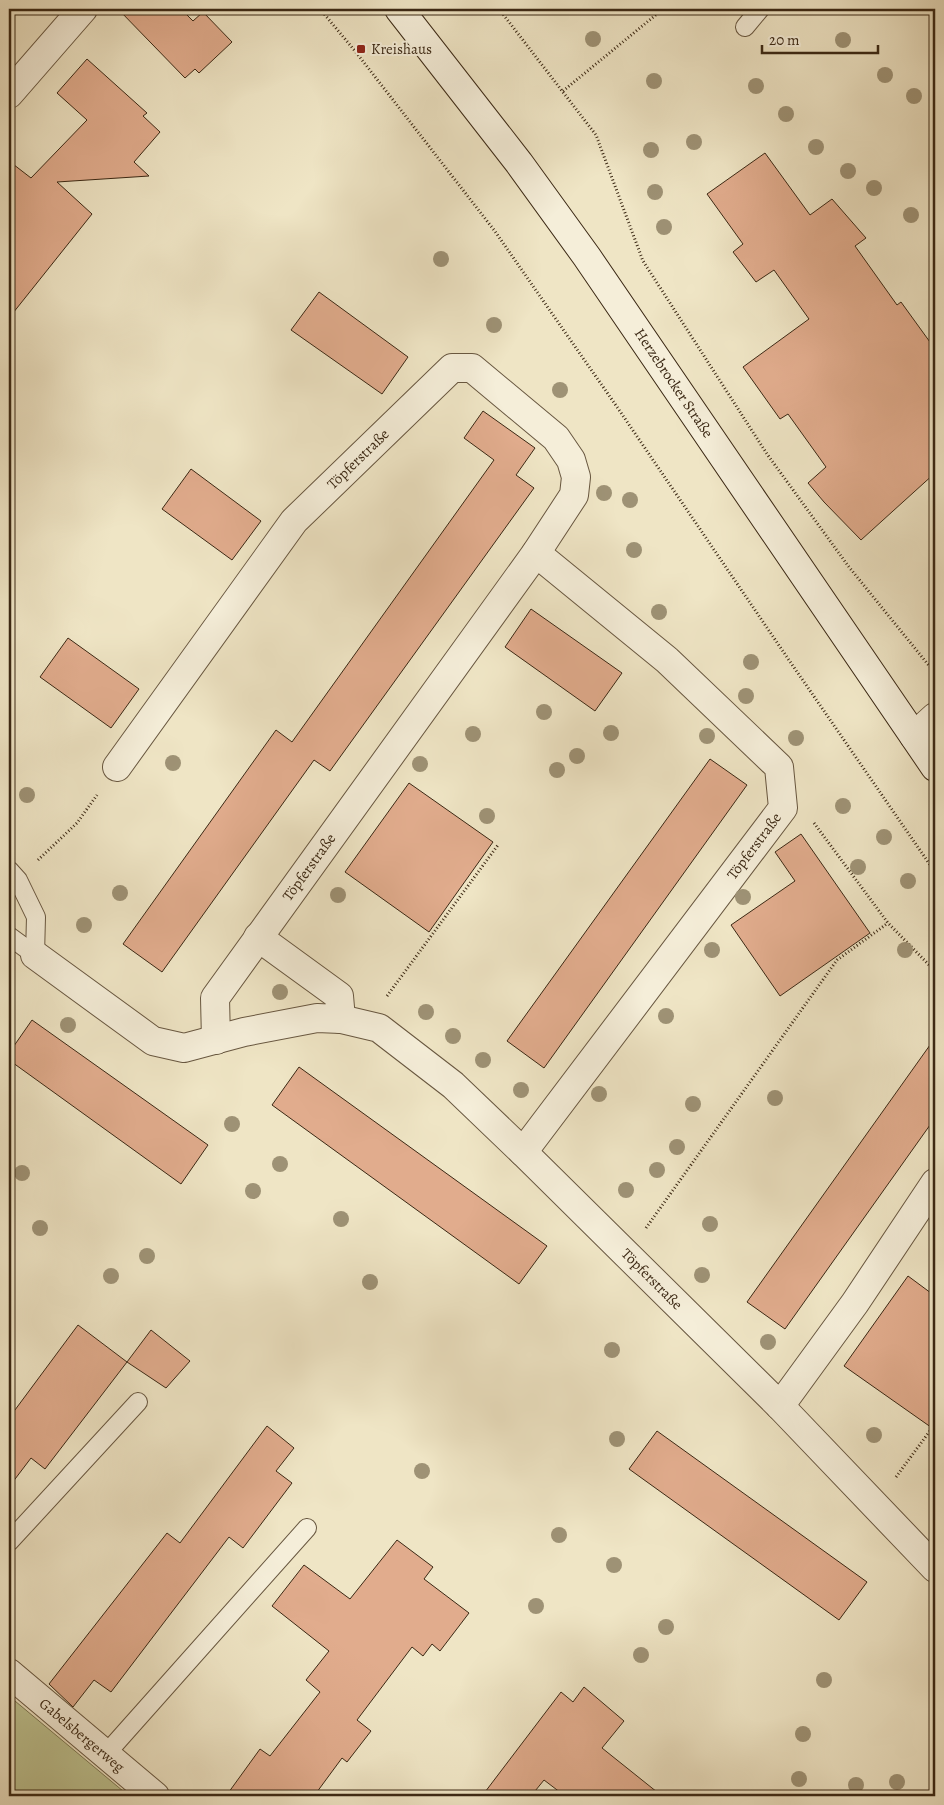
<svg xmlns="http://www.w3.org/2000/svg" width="944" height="1805" viewBox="0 0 944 1805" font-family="Alegreya,serif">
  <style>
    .green { fill: #bec391; stroke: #7c7652 }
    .building { fill: #e1ac8d; stroke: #3b2814 }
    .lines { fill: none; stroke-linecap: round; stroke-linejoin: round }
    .service-casing { stroke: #685740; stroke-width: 20 }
    .minor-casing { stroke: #685740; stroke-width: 30 }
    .secondary-casing { stroke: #3b2814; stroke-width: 30 }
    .path { stroke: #3b2814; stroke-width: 3; stroke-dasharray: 1 2.5; stroke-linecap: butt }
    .service { stroke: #f5eed9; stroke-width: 18 }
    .minor { stroke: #f5eed9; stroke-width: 28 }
    .secondary { stroke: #f5eed9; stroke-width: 28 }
    .tree { fill: #9e9275 }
    .poi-dot { fill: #8f2418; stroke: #f5eed9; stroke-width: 2 }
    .labels { text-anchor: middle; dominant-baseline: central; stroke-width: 4; stroke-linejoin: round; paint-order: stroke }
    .poi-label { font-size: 15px; fill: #3b2814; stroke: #f5eed9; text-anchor: start }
    .street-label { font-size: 15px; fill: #3b2814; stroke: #f5eed9 }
  </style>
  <rect width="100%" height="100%" fill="#efe5c5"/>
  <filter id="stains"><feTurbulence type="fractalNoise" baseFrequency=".004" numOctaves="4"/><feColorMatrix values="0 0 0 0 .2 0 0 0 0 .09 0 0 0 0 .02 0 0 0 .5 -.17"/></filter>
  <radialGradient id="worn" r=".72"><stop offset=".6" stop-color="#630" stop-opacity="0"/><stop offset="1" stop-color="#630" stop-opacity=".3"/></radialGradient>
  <path class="green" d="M 9,1696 L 129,1796 L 130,1796 L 9,1796 Z"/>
  <g class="building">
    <path d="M 118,9 L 181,9 L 193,21 L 203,12 L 232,42 L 199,73 L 195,69 L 185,78 Z"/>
    <path d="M 87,59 L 147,113 L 143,116 L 160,132 L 134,162 L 149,176 L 57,182 L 92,214 L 9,318 L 9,161 L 31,178 L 87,120 L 57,93 Z"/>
    <path d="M 765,153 L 810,215 L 832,199 L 866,238 L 855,246 L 897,305 L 901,302 L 935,349 L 935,473 L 861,540 L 824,502 L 808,483 L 826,467 L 788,414 L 780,419 L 743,367 L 809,319 L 774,270 L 756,282 L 733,252 L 743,244 L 707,194 Z"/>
    <path d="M 319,292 L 408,357 L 382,394 L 291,330 Z"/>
    <path d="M 483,411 L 535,448 L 516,475 L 534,488 L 330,771 L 314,760 L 162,972 L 123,944 L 276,730 L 292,742 L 494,460 L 464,438 Z"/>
    <path d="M 191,469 L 261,521 L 232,560 L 162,509 Z"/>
    <path d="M 531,609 L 622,673 L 595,711 L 505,647 Z"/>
    <path d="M 68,638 L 139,689 L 111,728 L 40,677 Z"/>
    <path d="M 710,759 L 747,785 L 544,1068 L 507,1041 Z"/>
    <path d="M 409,783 L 493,842 L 429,932 L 345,872 Z"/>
    <path d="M 801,834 L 870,933 L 780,996 L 731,925 L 795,881 L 775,852 Z"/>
    <path d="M 32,1020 L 208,1145 L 181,1184 L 9,1060 L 9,1053 Z"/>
    <path d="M 935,1038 L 935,1118 L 785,1329 L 747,1302 Z"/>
    <path d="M 299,1067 L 547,1246 L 519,1284 L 272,1105 Z"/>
    <path d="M 908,1276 L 935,1296 L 935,1430 L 844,1366 Z"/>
    <path d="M 78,1325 L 127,1362 L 45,1469 L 31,1458 L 9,1487 L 9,1418 Z"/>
    <path d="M 151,1330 L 190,1361 L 166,1388 L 127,1362 Z"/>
    <path d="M 267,1426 L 294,1448 L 276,1471 L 292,1483 L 243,1548 L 229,1537 L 111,1692 L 94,1680 L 73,1707 L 49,1684 L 167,1533 L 180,1543 Z"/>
    <path d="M 657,1431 L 867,1582 L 839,1620 L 629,1469 Z"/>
    <path d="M 397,1540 L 433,1567 L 424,1579 L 469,1613 L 440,1651 L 432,1644 L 423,1656 L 412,1647 L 357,1720 L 371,1731 L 347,1762 L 342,1758 L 314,1796 L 226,1796 L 260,1749 L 270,1756 L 320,1692 L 306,1680 L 329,1651 L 272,1606 L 304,1565 L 350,1599 Z"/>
    <path d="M 584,1687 L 624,1721 L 602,1748 L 662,1796 L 565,1796 L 544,1780 L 531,1796 L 482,1796 L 561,1692 L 573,1702 Z"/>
  </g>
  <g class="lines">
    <g class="service-casing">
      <g id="service">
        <path d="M 745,27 L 760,9"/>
        <path d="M 9,870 L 18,880 L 36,917 L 35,955"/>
        <path d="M 9,936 L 35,955"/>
        <path d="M 9,1542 L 138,1402"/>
        <path d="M 105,1755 L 307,1528"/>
      </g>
    </g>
    <g class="minor-casing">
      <g id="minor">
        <path d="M 9,94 L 83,9"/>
        <path d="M 914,736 L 935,717"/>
        <path d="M 117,767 L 294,521 L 452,368 L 472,368 L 556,438 L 571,460 L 576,477 L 574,495 L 536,553 L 215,998 L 216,1040"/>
        <path d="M 258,937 L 339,996 L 341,1019"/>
        <path d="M 35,955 L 153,1041 L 184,1048 L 244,1032 L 317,1018 L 341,1019 L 379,1028 L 453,1085 L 523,1152 L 780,1406 L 935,1568"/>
        <path d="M 523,1152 L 783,808 L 779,767 L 667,660 L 536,553"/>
        <path d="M 780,1406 L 855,1303 L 935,1183"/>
        <path d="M 9,1673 L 155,1796"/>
      </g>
    </g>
    <g class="secondary-casing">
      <path id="secondary" d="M 399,9 L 519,163 L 587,257 L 935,767"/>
    </g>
    <g class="path">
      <path d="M 320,9 L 355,51 L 494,230 L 615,404 L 793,666 L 935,872"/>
      <path d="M 499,9 L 596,135 L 643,261 L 767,454 L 849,567 L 935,673"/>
      <path d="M 563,91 L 663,9"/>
      <path d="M 814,823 L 888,923 L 935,971"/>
      <path d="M 38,860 L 77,823 L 97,795"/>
      <path d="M 387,996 L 498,845"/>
      <path d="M 646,1228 L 837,960 L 888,923"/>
      <path d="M 896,1477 L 935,1424"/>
    </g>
    <use href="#service" class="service"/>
    <use href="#minor" class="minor"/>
    <use href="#secondary" class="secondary"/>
  </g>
  <g class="tree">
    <circle cx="593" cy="39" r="8"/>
    <circle cx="843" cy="40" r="8"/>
    <circle cx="885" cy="75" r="8"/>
    <circle cx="654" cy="81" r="8"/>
    <circle cx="756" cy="86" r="8"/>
    <circle cx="914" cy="96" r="8"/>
    <circle cx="786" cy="114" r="8"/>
    <circle cx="694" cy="142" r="8"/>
    <circle cx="816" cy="147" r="8"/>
    <circle cx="651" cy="150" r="8"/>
    <circle cx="848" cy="171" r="8"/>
    <circle cx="874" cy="188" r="8"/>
    <circle cx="655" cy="192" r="8"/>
    <circle cx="911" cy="215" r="8"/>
    <circle cx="664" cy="227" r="8"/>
    <circle cx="441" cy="259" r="8"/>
    <circle cx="494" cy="325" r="8"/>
    <circle cx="560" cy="390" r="8"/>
    <circle cx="604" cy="493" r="8"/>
    <circle cx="630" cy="500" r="8"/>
    <circle cx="634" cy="550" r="8"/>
    <circle cx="659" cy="612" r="8"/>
    <circle cx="751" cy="662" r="8"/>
    <circle cx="746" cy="696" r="8"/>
    <circle cx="544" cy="712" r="8"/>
    <circle cx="611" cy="733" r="8"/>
    <circle cx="473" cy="734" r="8"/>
    <circle cx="707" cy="736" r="8"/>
    <circle cx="796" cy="738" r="8"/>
    <circle cx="577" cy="756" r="8"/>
    <circle cx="173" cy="763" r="8"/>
    <circle cx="420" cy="764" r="8"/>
    <circle cx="557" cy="770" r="8"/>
    <circle cx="27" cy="795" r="8"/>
    <circle cx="843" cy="806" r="8"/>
    <circle cx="487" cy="816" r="8"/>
    <circle cx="884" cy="837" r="8"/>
    <circle cx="858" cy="867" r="8"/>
    <circle cx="908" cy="881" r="8"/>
    <circle cx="120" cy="893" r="8"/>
    <circle cx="338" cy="895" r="8"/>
    <circle cx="743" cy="897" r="8"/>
    <circle cx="84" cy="925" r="8"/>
    <circle cx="712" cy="950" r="8"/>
    <circle cx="905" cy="950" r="8"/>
    <circle cx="280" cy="992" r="8"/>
    <circle cx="426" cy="1012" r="8"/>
    <circle cx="666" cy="1016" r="8"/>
    <circle cx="68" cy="1025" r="8"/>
    <circle cx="453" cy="1036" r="8"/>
    <circle cx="483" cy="1060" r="8"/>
    <circle cx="521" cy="1090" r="8"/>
    <circle cx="599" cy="1094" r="8"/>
    <circle cx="775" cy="1098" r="8"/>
    <circle cx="693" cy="1104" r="8"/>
    <circle cx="232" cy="1124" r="8"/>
    <circle cx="677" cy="1147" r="8"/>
    <circle cx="280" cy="1164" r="8"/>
    <circle cx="657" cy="1170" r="8"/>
    <circle cx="22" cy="1173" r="8"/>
    <circle cx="626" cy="1190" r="8"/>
    <circle cx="253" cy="1191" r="8"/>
    <circle cx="341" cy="1219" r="8"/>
    <circle cx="710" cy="1224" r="8"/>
    <circle cx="40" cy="1228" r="8"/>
    <circle cx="147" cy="1256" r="8"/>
    <circle cx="702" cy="1275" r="8"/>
    <circle cx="111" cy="1276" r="8"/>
    <circle cx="370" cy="1282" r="8"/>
    <circle cx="768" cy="1342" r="8"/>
    <circle cx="612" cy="1350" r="8"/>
    <circle cx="874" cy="1435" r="8"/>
    <circle cx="617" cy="1439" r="8"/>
    <circle cx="422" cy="1471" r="8"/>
    <circle cx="559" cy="1535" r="8"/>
    <circle cx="614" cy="1565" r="8"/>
    <circle cx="536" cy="1606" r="8"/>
    <circle cx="666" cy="1627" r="8"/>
    <circle cx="641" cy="1655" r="8"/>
    <circle cx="824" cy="1680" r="8"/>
    <circle cx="803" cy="1734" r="8"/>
    <circle cx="799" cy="1779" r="8"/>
    <circle cx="897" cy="1782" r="8"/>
    <circle cx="856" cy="1785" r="8"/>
  </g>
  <rect class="poi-dot" x="356" y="44" width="10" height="10" rx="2.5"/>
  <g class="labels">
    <g class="poi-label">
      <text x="371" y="49">Kreishaus</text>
    </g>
    <g class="street-label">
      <text transform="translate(674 383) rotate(56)">Herzebrocker Straße</text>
      <text transform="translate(358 459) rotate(-44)">Töpferstraße</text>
      <text transform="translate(754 846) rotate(-53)">Töpferstraße</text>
      <text transform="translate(309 867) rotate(-54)">Töpferstraße</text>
      <text transform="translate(652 1279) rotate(45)">Töpferstraße</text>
      <text transform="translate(82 1735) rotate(40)">Gabelsbergerweg</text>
    </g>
  </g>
  <rect width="944" height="1805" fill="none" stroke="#efe5c5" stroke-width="30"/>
  <rect x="10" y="10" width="924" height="1785" fill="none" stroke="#3b2814" stroke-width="2.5"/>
  <rect x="15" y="15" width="914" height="1775" fill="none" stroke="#3b2814"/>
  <path d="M762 45v8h116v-8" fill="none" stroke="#3b2814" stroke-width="2.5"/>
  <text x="769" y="45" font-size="15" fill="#3b2814" stroke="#f5eed9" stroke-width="4" paint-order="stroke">20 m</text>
  <rect width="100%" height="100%" filter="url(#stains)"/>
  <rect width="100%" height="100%" fill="url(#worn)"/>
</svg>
